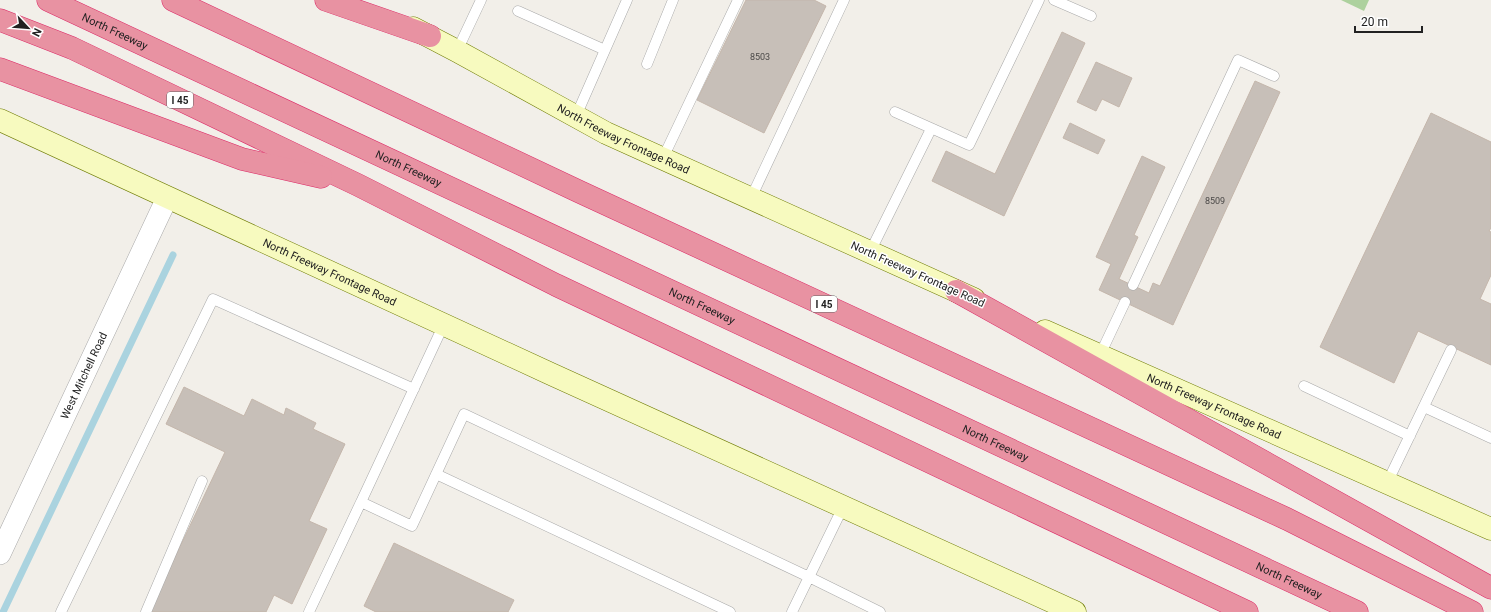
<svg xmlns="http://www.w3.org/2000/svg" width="1491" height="612" viewBox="0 0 1491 612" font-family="Roboto,sans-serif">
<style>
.forest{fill:#add19e}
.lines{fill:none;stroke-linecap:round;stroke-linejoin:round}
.stream{stroke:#aad3df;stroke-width:7}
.building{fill:#c7bfb8;stroke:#c4b6ab}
.lane-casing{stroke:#a9a9a9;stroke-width:11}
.street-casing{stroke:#a9a9a9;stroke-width:22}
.secondary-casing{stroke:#707d05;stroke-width:23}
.highway-casing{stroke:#dc2a67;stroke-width:23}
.lane{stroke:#fff;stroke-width:10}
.street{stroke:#fff;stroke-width:21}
.secondary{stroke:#f7fabf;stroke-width:22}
.highway{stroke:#e892a2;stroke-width:22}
.labels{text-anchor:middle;stroke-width:3;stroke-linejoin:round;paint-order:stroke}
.number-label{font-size:9px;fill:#4b4948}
.shield{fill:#fff;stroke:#646464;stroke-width:1}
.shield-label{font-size:10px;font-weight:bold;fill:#222}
.street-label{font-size:11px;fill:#222;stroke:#fff}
</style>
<rect width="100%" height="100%" fill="#f2efe9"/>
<path class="forest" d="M1341,0H1369L1364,11Z"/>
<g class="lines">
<path class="stream" d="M3,612L173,255"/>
</g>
<path class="building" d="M746,0H814L826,6L764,133L697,100Z
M1062,32L1085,43L1004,216L932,181L946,151L995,174Z
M1096,62L1132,78L1119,107L1102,99L1096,111L1077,102Z
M1255,81L1280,92L1173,325L1099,290L1111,264L1096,257L1142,156L1165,167L1134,235L1138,237L1119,279L1149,293L1153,283L1160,286Z
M1431,113L1491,142V228L1489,231L1491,232V275L1480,299L1491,304V365L1418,331L1394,383L1320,347Z
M1070,123L1105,140L1098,154L1063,138Z
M184,387L244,416L252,399L284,415L286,408L316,423L313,429L345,444L309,521L327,529L292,604L274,595L266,612H149L225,452L166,424Z
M394,543L514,600L508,612H376L364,606Z"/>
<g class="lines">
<defs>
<path id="lane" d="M1054,0L1091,16
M518,11L605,50
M457,51L481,0
M647,64L673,0
M895,112L969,145L1039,0
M576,116L627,0
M663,158L738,0
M751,198L844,0
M870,252L931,129
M1133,285L1238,60L1274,76
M444,324L361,502L412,526L464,414L809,577L843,507
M1100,355L1125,302
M1304,386L1410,436
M1424,407L1491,438
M436,474L730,612
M1387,483L1451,350
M61,612L213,299L414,389
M146,612L202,481
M309,612L361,502
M792,612L809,577L880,612"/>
<g id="street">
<path id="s1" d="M0,554L167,198"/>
</g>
<g id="secondary">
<path id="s2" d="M413,28L457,51L606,133L974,299"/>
<path id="s3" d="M0,120L551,374L1075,612"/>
<path id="s4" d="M1045,331L1491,529"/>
</g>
<g id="highway">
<path id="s5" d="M48,0L1357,612"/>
<path d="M173,0L580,192L1287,519L1472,612"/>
<path d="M326,0L430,36"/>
<path d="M0,20L72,48L358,185L556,285L1247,612"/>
<path d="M0,69L242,159L321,177"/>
<path d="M956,291L1491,588"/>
</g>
</defs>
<use href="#lane" class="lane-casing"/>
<use href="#street" class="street-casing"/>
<use href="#secondary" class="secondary-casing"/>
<use href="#highway" class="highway-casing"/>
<use href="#lane" class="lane"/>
<use href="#street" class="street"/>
<use href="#secondary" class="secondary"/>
<use href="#highway" class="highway"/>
</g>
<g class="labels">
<g class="number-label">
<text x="760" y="60">8503</text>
<text x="1215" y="204">8509</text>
</g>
<g class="shield">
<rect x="167" y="92" width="26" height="16" rx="3"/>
<rect x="811" y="296" width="26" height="16" rx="3"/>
</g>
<g class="shield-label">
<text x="180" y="104">I 45</text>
<text x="824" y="308">I 45</text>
</g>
<g class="street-label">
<text dy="4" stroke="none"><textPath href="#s5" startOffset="74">North Freeway</textPath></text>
<text dy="4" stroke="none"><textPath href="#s2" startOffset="238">North Freeway Frontage Road</textPath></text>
<text dy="4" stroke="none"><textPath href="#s5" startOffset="398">North Freeway</textPath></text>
<text dy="4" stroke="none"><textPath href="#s3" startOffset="363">North Freeway Frontage Road</textPath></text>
<text transform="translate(918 274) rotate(24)" y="4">North Freeway Frontage Road</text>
<text dy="4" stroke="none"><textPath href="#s5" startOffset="722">North Freeway</textPath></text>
<text dy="4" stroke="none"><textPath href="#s1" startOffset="197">West Mitchell Road</textPath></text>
<text dy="4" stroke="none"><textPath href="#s4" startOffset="185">North Freeway Frontage Road</textPath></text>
<text dy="4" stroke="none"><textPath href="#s5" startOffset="1046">North Freeway</textPath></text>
<text dy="4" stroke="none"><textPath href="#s5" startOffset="1370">North Freeway</textPath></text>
</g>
</g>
<g transform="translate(28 28) rotate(116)" stroke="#ffffff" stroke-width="3" paint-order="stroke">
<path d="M0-3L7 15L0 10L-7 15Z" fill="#222222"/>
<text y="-6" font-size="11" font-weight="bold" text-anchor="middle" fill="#222222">N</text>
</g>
<path d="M1355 26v6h67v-6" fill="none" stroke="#222222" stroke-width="2"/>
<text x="1361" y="26" font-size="12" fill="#222222" stroke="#ffffff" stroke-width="3" paint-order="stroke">20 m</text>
</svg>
